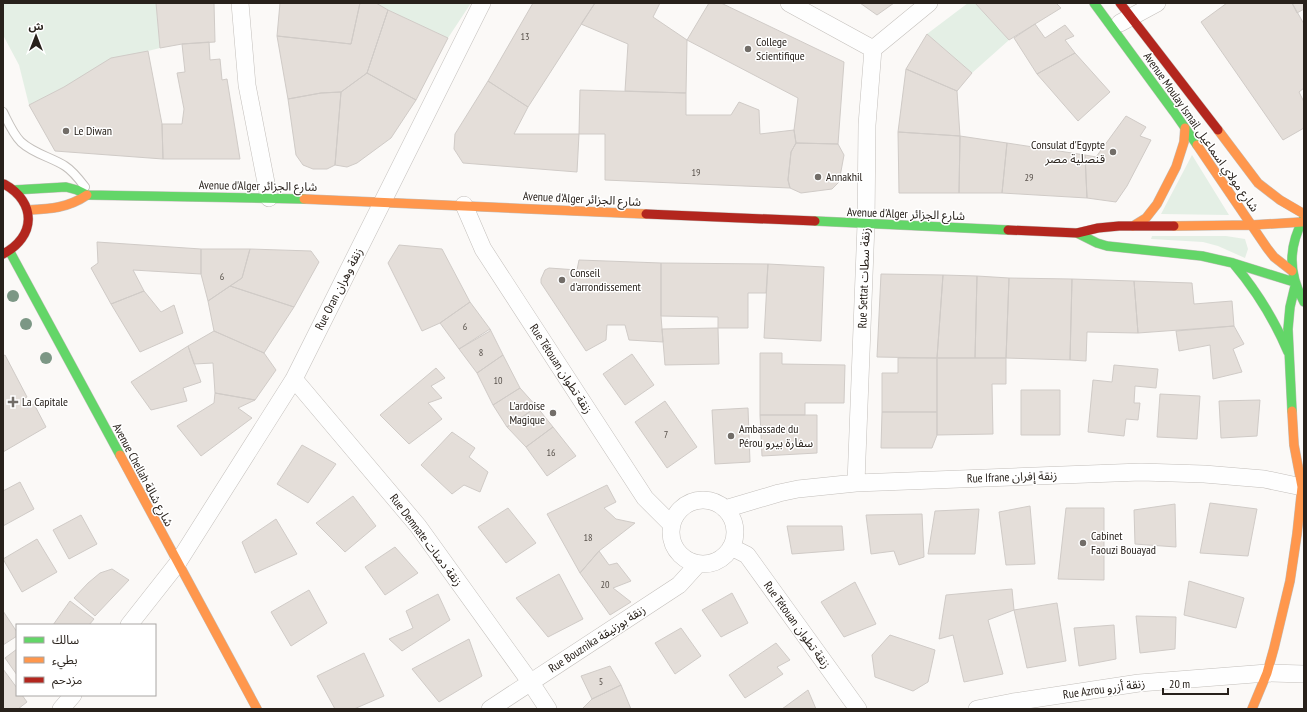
<svg xmlns="http://www.w3.org/2000/svg" width="1307" height="712" viewBox="0 0 1307 712" font-family="'PT Sans Narrow','Noto Sans Arabic',sans-serif">
<style>
.green{fill:#e4efe5}
.building{fill:#e4ded9;stroke:#d0cbc7}
.lines{fill:none;stroke-linecap:round;stroke-linejoin:round}
.lane-casing{stroke:#c3bfbb;stroke-width:10}
.street-casing{stroke:#c3bfbb;stroke-width:18}
.fast-casing{stroke:#c3bfbb;stroke-width:10}
.slow-casing{stroke:#c3bfbb;stroke-width:10}
.jam-casing{stroke:#c3bfbb;stroke-width:10}
.lane{stroke:#fefefe;stroke-width:8}
.street{stroke:#fefefe;stroke-width:17}
.fast{stroke:#63d668;stroke-width:9}
.slow{stroke:#ff974d;stroke-width:9}
.jam{stroke:#b3261e;stroke-width:9}
.tree{fill:#7c9785}
.poi-dot{fill:#726d68;stroke:#fff;stroke-width:1.5}
.labels{text-anchor:middle;stroke-width:3;stroke-linejoin:round;paint-order:stroke}
.number-label{font-size:10px;fill:#57504a}
.poi-label{font-size:12px;fill:#28211b;stroke:#fff;text-anchor:start}
.street-label{font-size:12px;fill:#28211b;stroke:#fff}
</style>
<rect width="100%" height="100%" fill="#fbf9f7"/>
<path class="green" d="M3,3H156L160,48L148,51L64,87L29,105L19,65L3,35Z
M376,3H471L448,38L388,10Z
M968,3H975L1009,40L972,73L927,34Z
M1192,155L1229,215L1161,214Z
M1152,236H1226L1245,239L1248,249L1245,258L1218,246L1203,242L1151,239Z"/>
<path class="building" d="M156,3H214L215,42L182,44L160,48Z
M280,3H360L351,44L277,36Z
M360,3H376L388,10L367,73L341,92L321,93L288,99L277,36L351,44Z
M533,3H595L528,107L488,81Z
M595,3H660L653,17L687,40L686,93L625,91L628,44L581,24Z
M709,3H721L844,62L838,144L796,143L794,130L798,98L687,40Z
M860,3H894L877,15Z
M975,3H1056L1061,8L1009,40Z
M1227,3H1292L1304,24V88L1299,92L1304,102V128L1283,140L1201,22Z
M1292,3H1304V9L1297,13Z
M388,10L448,38L416,100L367,73Z
M1035,24L1045,38L1065,25L1074,36L1065,40L1075,53L1037,74L1014,38Z
M927,34L972,73L957,91L906,69Z
M209,42L210,60L220,59L222,80L227,79L240,159H163L162,124H182L184,109L177,73L185,72L182,44Z
M148,51L162,124L163,159L55,151L29,105L64,87L111,58Z
M1075,53L1110,92L1078,121L1037,74Z
M906,69L957,91L960,136L898,132Z
M367,73L416,100L391,138L357,163L347,167L335,165L341,92Z
M488,81L528,107L514,134H579L577,172L463,163L454,149L455,134Z
M580,90L686,93V115H731L739,102L759,110L760,134L794,130L796,143L791,152L788,180L790,188L605,180V134H579Z
M341,92L335,165L327,169H313L303,165L296,155L288,99L321,93Z
M1126,116L1146,127L1140,136L1151,140L1127,186L1116,202L1087,198L1085,155L1096,157Z
M898,132L960,136L959,193H899Z
M960,136L1007,143L1002,193H959Z
M796,143L838,144L844,155L839,182L832,189L801,193L790,188L788,180L791,152Z
M1007,143L1085,155L1087,198L1002,193Z
M97,242L201,249V274L133,270L144,291L111,304L91,268L98,263Z
M399,245L442,249L470,302L440,323L422,331L388,263Z
M201,249H250L242,278L208,301L201,274Z
M250,249L311,251L319,262L294,307L230,286L242,278Z
M579,260L661,263V316L663,342L629,340L625,325H607L606,340L586,351L541,283V279L545,270L549,268L577,270Z
M661,263L768,264L766,293H748V328H718V317L661,316Z
M768,264L824,267L821,341L764,338Z
M881,274L943,275L937,358L877,357Z
M943,275L977,276L975,358H937Z
M977,276L1009,278L1006,358H975Z
M1009,278L1072,279L1070,360L1006,358Z
M1072,279L1134,281L1138,333L1087,332L1086,361L1070,360Z
M1134,281L1192,283L1194,304L1232,301L1234,326L1138,333Z
M230,286L294,307L264,353L214,331L208,301Z
M144,291L161,312L174,305L183,333L140,352L111,304Z
M470,302L490,329L459,349L440,323Z
M1234,326L1244,344L1233,349L1242,372L1213,379L1210,345L1179,351L1176,331Z
M718,328L719,364L665,365L662,329Z
M490,329L503,355L477,373L459,349L490,331Z
M214,331L264,353L276,370L255,400L215,393L213,363L194,364L188,346Z
M188,346L201,382L183,388L187,401L151,410L131,382Z
M760,353H782V364L845,365L844,403H805V415H760Z
M632,354L654,385L625,405L603,374Z
M5,355L27,397L21,400L27,408L34,404L46,427L3,452V356Z
M503,355L520,388L493,405L477,373Z
M898,358H937V412H882V373H898Z
M937,358H1006V384H992L993,434L937,435Z
M1114,365L1158,369L1156,388L1135,386L1134,403H1140L1138,420L1126,419L1124,436L1088,432L1093,380L1112,382Z
M436,368L445,378L431,386L442,398L428,403L442,419L409,444L380,415Z
M520,388L537,407L507,427L493,405Z
M1021,390H1060V435H1021Z
M215,393L255,400L238,408L252,418L201,456L177,426L214,403Z
M1160,394L1200,396L1197,439L1157,437Z
M1260,400L1257,436L1221,438L1219,401Z
M665,401L697,447L667,468L635,422Z
M537,407L553,427L526,447L507,427Z
M748,408L750,462L715,464L712,410Z
M882,412H937V435L932,448H881Z
M760,415H817V453L762,456Z
M553,427L576,456L547,476L526,447Z
M452,432L475,448L469,457L488,472L480,492L464,485L452,494L421,465Z
M302,445L336,464L308,503L277,484Z
M20,482L34,509L3,526V491Z
M607,485L616,502L604,508L616,519L635,523L599,551L580,573L547,514Z
M353,496L376,526L345,552L316,523Z
M1210,503L1257,509L1248,556L1200,553Z
M1175,504L1176,547L1135,544L1134,510Z
M1030,506L1035,564L1006,565L999,512Z
M508,508L536,543L506,563L478,527Z
M1066,508H1104V580L1058,579Z
M979,509L975,554H928L935,511Z
M922,514L924,557L899,565L894,551L871,554L866,515Z
M81,515L97,544L69,559L53,530Z
M276,519L297,554L255,573L242,542Z
M787,526H842L844,550L792,554Z
M37,539L57,572L22,592L3,559Z
M395,547L418,573L385,595L365,567Z
M599,551L609,565L617,563L631,581L613,588L631,602L610,615L580,573Z
M112,569L129,580L95,616L74,598L88,583L100,573Z
M559,574L583,619L548,637L516,598Z
M1189,581L1244,598L1236,628L1184,615Z
M855,582L876,624L844,637L821,602Z
M1012,589L1014,610L988,620L1003,674L964,682L953,635L939,639L946,595Z
M309,590L327,623L291,646L271,612Z
M732,593L748,623L721,637L702,610Z
M438,594L450,620L402,651L389,639L413,628L406,611Z
M70,601L94,619L89,625H53Z
M1057,603L1066,661L1027,668L1014,610Z
M3,611L17,632V636L3,645Z
M1136,616L1176,617L1175,649L1140,653Z
M1114,625L1116,659L1079,666L1074,628Z
M681,628L701,656L675,674L655,643Z
M890,635L935,650L928,682L913,691L875,677L872,655Z
M469,639L482,676L439,702L412,669Z
M776,643L790,660L777,667L783,674L745,698L729,675Z
M17,649V675L5,658Z
M364,653L384,696L354,709H335L317,676Z
M610,666L621,685L592,699L581,676Z
M3,669L17,688V695H22L27,702L18,709H3Z
M621,685L631,709H582L592,699Z
M808,690L816,709H782Z"/>
<g class="lines">
<defs>
<path id="lane" d="M3,112C8,122 13,134 21,142C34,154 51,157 65,166C73,171 79,179 85,187"/>
<path id="street" d="M240,3L247,85L269,198
M789,3L873,49
M1120,23L1157,3
M873,49L929,3
M464,205L483,249L645,498L672,525
M294,379L418,526L531,683L548,709
M856,483L866,224L867,125L873,49
M671 532a32 32 0 1 1 64 0a32 32 0 1 1-64 0Z
M725,509L779,493L798,489L856,483L1141,472L1204,474L1264,479L1302,487
M731,547L747,555L858,709
M129,625L177,564L294,379L482,3
M61,709L73,695
M490,709L679,585L698,564
M977,709L1013,702L1139,683L1267,673L1304,674"/>
<path id="fast" d="M1094,3L1174,112L1197,145
M14,190L66,187L77,190L87,195L304,199
M1304,218C1288,247 1288,273 1304,302
M815,221L1008,230
M1077,233L1097,243L1107,246L1202,256L1233,263L1294,282
M10,252L120,455
M1233,263C1256,290 1274,319 1288,352
M1292,411L1288,329L1290,307L1295,286"/>
<path id="slow" d="M1218,130L1258,183L1280,200L1304,214
M1197,145L1267,248L1274,257L1292,271
M304,199L646,214
M28,210C50,209 68,208 87,195
M1133,226L1146,218L1157,204L1176,167L1184,142L1185,128
M1174,226L1252,225L1302,222
M120,455L257,709
M1252,709L1267,673L1274,648L1290,581L1297,534L1302,487L1294,445L1292,411"/>
<path id="jam" d="M1120,3L1218,130
M646,214L815,221
M1008,230L1077,233L1098,228L1119,226H1174
M3,254C36,237 37,202 4,184"/>
</defs>
<use href="#lane" class="lane-casing"/>
<use href="#street" class="street-casing"/>
<use href="#fast" class="fast-casing"/>
<use href="#slow" class="slow-casing"/>
<use href="#jam" class="jam-casing"/>
<use href="#lane" class="lane"/>
<use href="#street" class="street"/>
<use href="#fast" class="fast"/>
<use href="#slow" class="slow"/>
<use href="#jam" class="jam"/>
</g>
<g class="tree">
<circle cx="13" cy="296" r="6"/>
<circle cx="26" cy="324" r="6"/>
<circle cx="46" cy="358" r="6"/>
</g>
<g class="poi-dot">
<circle cx="748" cy="49" r="4"/>
<circle cx="66" cy="131" r="4"/>
<circle cx="1113" cy="152" r="4"/>
<circle cx="818" cy="177" r="4"/>
<circle cx="562" cy="280" r="4"/>
<path d="M11 396h4v4h4v4h-4v4h-4v-4h-4v-4h4z"/>
<circle cx="553" cy="413" r="4"/>
<circle cx="731" cy="436" r="4"/>
<circle cx="1083" cy="543" r="4"/>
</g>
<g class="labels">
<g class="number-label">
<text x="525" y="40">13</text>
<text x="696" y="176">19</text>
<text x="1029" y="181">29</text>
<text x="222" y="280">6</text>
<text x="465" y="330">6</text>
<text x="481" y="356">8</text>
<text x="498" y="384">10</text>
<text x="666" y="438">7</text>
<text x="551" y="456">16</text>
<text x="588" y="541">18</text>
<text x="605" y="588">20</text>
<text x="601" y="685">5</text>
</g>
<g class="poi-label">
<text x="756" y="46">College<tspan x="756" dy="14">Scientifique</tspan></text>
<text x="74" y="135">Le Diwan</text>
<text x="1105" y="149" text-anchor="end">Consulat d'Egypte<tspan x="1105" dy="14">قنصلية مصر</tspan></text>
<text x="826" y="181">Annakhil</text>
<text x="570" y="277">Conseil<tspan x="570" dy="14">d'arrondissement</tspan></text>
<text x="22" y="406">La Capitale</text>
<text x="545" y="410" text-anchor="end">L'ardoise<tspan x="545" dy="14">Magique</tspan></text>
<text x="739" y="433">Ambassade du<tspan x="739" dy="14">Pérou سفارة بيرو</tspan></text>
<text x="1091" y="540">Cabinet<tspan x="1091" dy="14">Faouzi Bouayad</tspan></text>
</g>
<g class="street-label">
<text transform="translate(1201 132) rotate(55)" y="4">Avenue Moulay Ismail شارع مولاي اسماعيل</text>
<text transform="translate(258 186) rotate(1)" y="4">Avenue d'Alger شارع الجزائر</text>
<text transform="translate(582 199) rotate(3)" y="4">Avenue d'Alger شارع الجزائر</text>
<text transform="translate(906 214) rotate(2)" y="4">Avenue d'Alger شارع الجزائر</text>
<text transform="translate(864 278) rotate(-88)" y="4">Rue Settat زنقة سطات</text>
<text transform="translate(339 289) rotate(-63)" y="4">Rue Oran زنقة وهران</text>
<text transform="translate(561 369) rotate(57)" y="4">Rue Tétouan زنقة تطوان</text>
<text transform="translate(143 475) rotate(62)" y="4">Avenue Chellah شارع شالة</text>
<text transform="translate(1012 477) rotate(-2)" y="4">Rue Ifrane زنقة إفران</text>
<text transform="translate(426 540) rotate(53)" y="4">Rue Demnate زنقة دمنات</text>
<text transform="translate(797 625) rotate(54)" y="4">Rue Tétouan زنقة تطوان</text>
<text transform="translate(597 639) rotate(-33)" y="4">Rue Bouznika زنقة بوزنيقة</text>
<text transform="translate(1104 689) rotate(-8)" y="4">Rue Azrou زنقة أزرو</text>
</g>
</g>
<rect width="1307" height="712" fill="none" stroke="#28211b" stroke-width="8"/>
<rect x="16" y="624" width="140" height="72" fill="#ffffff" stroke="#a9a6a4"/>
<rect x="24" y="637" width="20" height="6" fill="#63d668" stroke="#a9a6a4"/>
<text x="52" y="644" font-size="12" fill="#28211b">سالك</text>
<rect x="24" y="657" width="20" height="6" fill="#ff974d" stroke="#a9a6a4"/>
<text x="52" y="664" font-size="12" fill="#28211b">بطيء</text>
<rect x="24" y="677" width="20" height="6" fill="#b3261e" stroke="#a9a6a4"/>
<text x="52" y="684" font-size="12" fill="#28211b">مزدحم</text>
<g transform="translate(36 36)" stroke="#ffffff" stroke-width="3" paint-order="stroke">
<path d="M0-3L7 15L0 10L-7 15Z" fill="#28211b"/>
<text y="-6" font-size="11" font-weight="bold" text-anchor="middle" fill="#28211b">ش</text>
</g>
<path d="M1163 688v6h65v-6" fill="none" stroke="#28211b" stroke-width="2"/>
<text x="1169" y="688" font-size="12" fill="#28211b" stroke="#ffffff" stroke-width="3" paint-order="stroke">20 m</text>
</svg>
